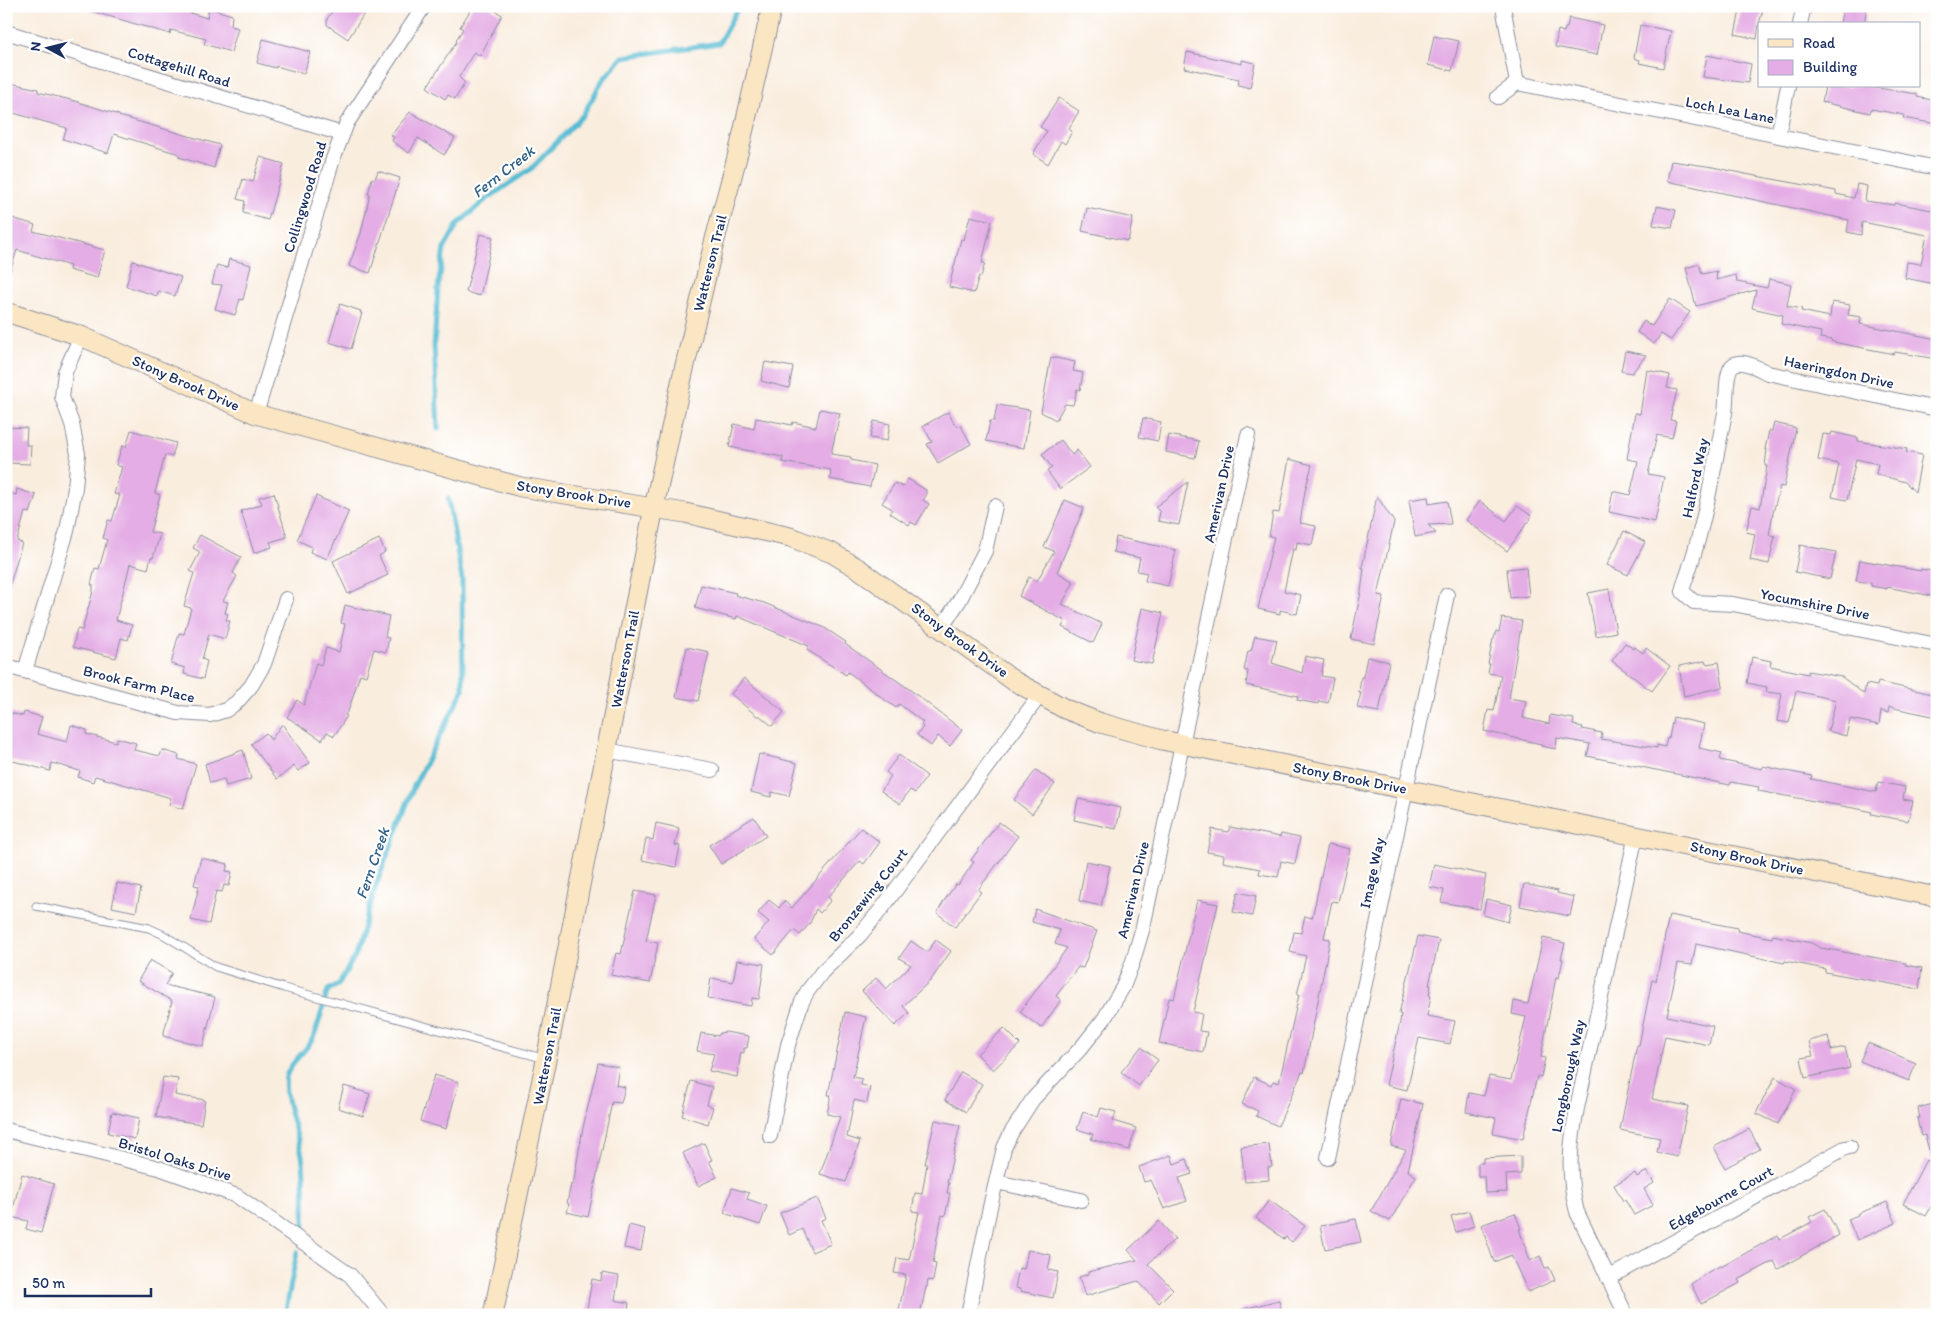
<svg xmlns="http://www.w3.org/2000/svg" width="1943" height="1321" viewBox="0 0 1943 1321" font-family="Itim,sans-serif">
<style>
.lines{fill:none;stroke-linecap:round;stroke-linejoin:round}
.stream{stroke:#55bbd3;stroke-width:5}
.building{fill:#e4ade5}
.lane-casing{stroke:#8a8e9e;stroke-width:9}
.street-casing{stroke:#8a8e9e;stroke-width:16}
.secondary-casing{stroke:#8a8e9e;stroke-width:21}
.lane{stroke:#fff;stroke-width:7}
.street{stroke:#fff;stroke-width:14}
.secondary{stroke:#fbe6c3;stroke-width:19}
.labels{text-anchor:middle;stroke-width:4.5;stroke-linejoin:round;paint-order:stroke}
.street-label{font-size:15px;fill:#1b2f5e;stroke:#fff}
.water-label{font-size:16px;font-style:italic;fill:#2f6087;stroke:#fff}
</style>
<rect width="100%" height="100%" fill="#fff"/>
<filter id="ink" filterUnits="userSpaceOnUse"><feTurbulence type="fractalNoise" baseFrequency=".02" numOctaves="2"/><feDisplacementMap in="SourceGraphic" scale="10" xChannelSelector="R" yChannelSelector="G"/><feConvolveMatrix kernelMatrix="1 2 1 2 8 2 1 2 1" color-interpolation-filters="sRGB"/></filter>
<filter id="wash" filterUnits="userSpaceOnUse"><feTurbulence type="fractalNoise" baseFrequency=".0096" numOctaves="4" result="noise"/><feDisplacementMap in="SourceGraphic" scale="20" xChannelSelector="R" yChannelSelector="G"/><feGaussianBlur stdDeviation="1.12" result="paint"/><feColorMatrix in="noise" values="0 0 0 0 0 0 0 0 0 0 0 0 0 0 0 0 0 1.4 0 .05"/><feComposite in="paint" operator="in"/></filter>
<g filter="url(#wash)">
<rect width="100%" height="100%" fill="#f9edde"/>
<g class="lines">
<path class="stream" d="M438,429L434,346L438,288L444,249L458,224L484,201L532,168L583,115L602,81L623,57L719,43L739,6
M304,1227C304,1204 306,1179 302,1155C298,1134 282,1097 286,1077C290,1062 304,1054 312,1040C320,1024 322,1007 328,990L338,985L355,956L376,885L413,788L463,690L462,579L448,498
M285,1315L297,1252"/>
</g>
<g id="blocks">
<path class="building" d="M92,6H166L207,18L209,8L232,15L231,26L238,28L231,52L204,44L206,39L171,30L170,34L91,11Z
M336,6H369L348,39L327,25V19Z
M473,6H488L502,15L480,56L474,52L459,77L465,83L455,99L448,95L445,99L427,87L457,41L456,40L463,29L460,27Z
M1741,6H1764L1759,24L1757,39L1735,34Z
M1843,6H1867L1864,24H1840Z
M1569,18L1603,25L1597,55L1555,47L1558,30L1564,32L1565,28H1567Z
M1640,25L1671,31L1663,68L1639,63L1640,60L1634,58Z
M1434,36L1459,41L1452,71L1428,65Z
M263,39L310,52L304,74L276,66V68L257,63Z
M1187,52L1242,64V60L1255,63L1250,88L1238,85L1239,79L1184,68Z
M1707,55L1751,64L1748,83L1703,77Z
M6,82L38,89V92L75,101L119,115V116L220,145L214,168L179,157V154L114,134L108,153L63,139L67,128L6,111Z
M1825,86H1865L1917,94V97L1937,101V124L1903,118L1904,115L1871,109L1870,113L1822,102Z
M1059,98L1079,111L1069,128L1072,132L1065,144L1061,141L1048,164L1033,154L1047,131L1040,127Z
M410,112L455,138L444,155L418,138L409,153L392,141L394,137L391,135Z
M260,157L284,164L268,220L243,213L245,201L237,199L243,179L253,182Z
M1671,161L1713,167L1745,174L1805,185L1836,191V194L1854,198L1857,184L1867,186L1865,201L1894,205L1895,203L1937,211V275L1935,284L1905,278L1907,262L1921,264L1927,235L1862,222L1861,235L1847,232L1849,220L1667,181Z
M378,171L400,178L370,273L349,266L361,233L370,194H368L372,178L375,179Z
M1657,206L1676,210L1672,228L1653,225Z
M1087,208L1133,218L1128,241L1082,231Z
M6,216L35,225L33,231L105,250L97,278L69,270L70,266L17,250L9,275H6Z
M970,216L992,221L982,263H985L981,277L979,276L974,293L949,287L961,239L964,240Z
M480,234L493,237L480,296L466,292Z
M229,259L251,265L243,300L240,299L235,315L215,309L222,285L212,284L217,265L227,268Z
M133,261L181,277L175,296L158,291L157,296L126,286Z
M1699,264L1702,274L1717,271L1716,280L1736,275L1737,282L1767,288L1769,279L1791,284L1787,306L1802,309L1801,311L1830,317L1832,302L1850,305L1848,315L1861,317L1860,324L1937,339V359L1895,352L1894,354L1838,343L1831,341L1832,340L1820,338L1821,332L1781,324L1783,315L1752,308L1756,290L1696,306L1686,268Z
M1670,299L1690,312L1671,340L1661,334L1654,344L1637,332L1644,321L1652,326Z
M340,304L361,311L360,313H362L351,349L329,342Z
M1625,351L1646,355L1632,373L1621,371Z
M1051,357L1075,362L1073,371L1083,373L1080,390L1077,389L1073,405L1065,404L1056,420L1041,412Z
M765,362L793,367L789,388L761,381Z
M1647,370L1670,375L1667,388L1677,390L1670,420L1676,421L1672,438L1657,435L1648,474L1664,477L1655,522L1609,512L1613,491L1630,495L1638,461L1627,459L1635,413L1640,414Z
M997,405L1030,410L1024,448L986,441L990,421H994Z
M820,409L840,413L831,454L851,457V460L875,465L870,487L830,479L831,470L782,462L783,457L729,447L734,424L754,429L756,418L792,425L793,422L816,427Z
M948,412L955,425L961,426L971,444L938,463L927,444L932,442L923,426Z
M1143,418L1161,422L1158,441L1139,437Z
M874,421L890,424L887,441L870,438Z
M1774,423L1796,428L1784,487L1780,486L1773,513L1769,535L1775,536L1769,564L1750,560L1755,534L1746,532L1752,506L1760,508L1767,466H1765L1767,449H1765L1769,431H1772Z
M6,427L27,428L26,445H31L30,464L6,463Z
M131,430L176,443L172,457L165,455L155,493L160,495L150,532L160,534L153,558L151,557L148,569L130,564L116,620L132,625L128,640L121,638L116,658L73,647L77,629L82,630L93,591V585H91L95,568L99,569L107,540L103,538L108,520L112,521L120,495L114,494L122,467L116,465L122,446L126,447Z
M1832,432L1858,438V441L1907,449L1906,452L1922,455L1915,492L1905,482L1876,474L1878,464L1856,459L1847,500L1832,497L1839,464L1818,460L1823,434L1831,435Z
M1169,435L1199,441L1195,458L1166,452Z
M1061,440L1072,455L1077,450L1090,467L1060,489L1047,471L1052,468L1042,454Z
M1289,459L1312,465L1305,491L1300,523L1316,526L1312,545L1297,542L1296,550L1293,549L1284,591L1301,595L1297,614L1280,610V614L1258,609L1274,537L1269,536L1271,525L1273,512L1279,513Z
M908,479L926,490V496L923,500L929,504L916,525L911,522L909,525L890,513L892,509L882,503L895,483L903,487Z
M1188,482L1179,525L1158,521L1160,512L1155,507Z
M17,489L36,495L30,513L25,512L17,541L22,543L10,584H6V492L16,495Z
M274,493L287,537L270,542L272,547L254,553L241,511L262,504L259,497Z
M316,496L349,511L327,559L310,552L312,547L297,540Z
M1377,496L1394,522L1378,595L1384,596L1374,644L1351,639L1361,592L1364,568H1362Z
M1428,497L1429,504L1447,501L1451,524L1428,525L1436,533L1415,537L1409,500Z
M1065,500L1084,508L1057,572L1074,582L1062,604L1102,624L1093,643L1062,627L1065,621L1019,596L1029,577L1037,581L1054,551L1044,547Z
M1480,501L1506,521L1517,506L1532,516L1507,551L1466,520Z
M1624,531L1645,542L1628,575L1607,565Z
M200,535L241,557L233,573L237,576L223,601L228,602L225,613L228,614L226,620L230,621L225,639L209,634L202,659L207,661L203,679L184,674L185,668L171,664L179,633L184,634L191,608L184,606L194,573L190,571L200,552L193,548Z
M1116,537L1176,550L1168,586L1145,581L1147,573L1137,571L1140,558L1113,552Z
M379,539L385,552L379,556L388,575L348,594L333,561Z
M1800,545L1836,552L1830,579L1795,572Z
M1860,560L1921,571V569L1937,572V597L1887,587V589L1871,586V583L1856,581Z
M1526,567L1529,596L1510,598L1507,569Z
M701,585L736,593L735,595L764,603L823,627L846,642L845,644L909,689L962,730L950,746L938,736L931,746L917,735L923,727L921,725L923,722L899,704L896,708L848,672L846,675L807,650L809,646L737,616L736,619L695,608Z
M1609,589L1616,632L1596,636L1588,593Z
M345,605L389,616L385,637L389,638L386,652L374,649L366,676L360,674L349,709L345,715L347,716L334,736L327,732L322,740L287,717L297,700L304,705L316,663L321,665L326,648L339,652L345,624L341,623Z
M1142,608L1163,613L1152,664L1131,660Z
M1502,618L1522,621L1509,698L1526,701L1523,718L1549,724L1550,715L1574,719L1573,725L1583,727L1582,729L1602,733L1601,739L1657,748V745L1665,747L1667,738H1669L1673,717L1704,724L1699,748L1722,753L1720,760L1762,769L1763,766L1781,770L1812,776L1811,779L1876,792L1878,782L1905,787L1903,799L1913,801L1908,821L1871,814L1872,812L1859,809L1758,791L1759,787L1731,782L1730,785L1587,756L1590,744L1557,738L1556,749L1541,746V744L1484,731L1488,710L1494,711L1501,675L1488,673L1490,664H1488L1493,639H1494L1496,631L1499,632Z
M1255,636L1277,640L1272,663L1302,673L1305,656L1324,660L1321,676L1333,678L1328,703L1319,701L1318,704L1297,700L1298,696L1246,685L1248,671L1244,670L1246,661L1248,651H1251Z
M1625,643L1634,649L1635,647L1643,653L1646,648L1670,666L1652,691L1612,661Z
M687,647L709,652L698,701L676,697Z
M1367,657L1389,662L1379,712L1357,708L1361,693H1359L1361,677H1363Z
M1752,657L1771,661L1770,666L1808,674V671L1842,677L1864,694L1866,684L1877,686L1878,682L1937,695V717L1889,707L1888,713L1881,711L1879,725L1850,719L1846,736L1828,731L1836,700L1796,691L1789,723L1777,721L1782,694L1766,692L1767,687L1747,683Z
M1705,661L1706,664L1719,662L1723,687L1684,696L1679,666Z
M744,678L784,712L772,726L759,715L758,717L731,694Z
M6,712L23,716L24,712L42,717L37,734L67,742L71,725L87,730L86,734L116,742L117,738L136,743L134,750L160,756L162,750L179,755L178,759L196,764L183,809L169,805L171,798L95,776L93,782L78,777L80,771L52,763L50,771L6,759Z
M282,724L310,763L298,771L294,766L277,779L251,744L266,733L271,740Z
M243,750L251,779L226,786L224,779L210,783L205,764Z
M759,754L797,763L789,796L772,792L771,797L751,792Z
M899,755L927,776L915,793L910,790L900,804L881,791L891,776L886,772Z
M1036,770L1055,784L1032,814L1014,800Z
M1078,799L1121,808L1116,829L1074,820Z
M754,817L766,836L721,864L709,845Z
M999,822L1018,836L978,890L981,892L955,927L937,913L946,898L956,884L958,885L974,862L971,860Z
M656,823L679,828L675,845L680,846L676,867L642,860L646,838L653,840Z
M1230,827L1280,837L1281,834L1300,838L1295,864L1281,861L1278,877L1259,874L1260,869L1223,862L1224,855L1207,852L1212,829L1228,832Z
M861,828L880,842L864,864L860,861L828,897L831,900L820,913L816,909L810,923L800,935L794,930L773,955L754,939L769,922L758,913L769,900L779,908L784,901L792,908Z
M1328,844L1350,849L1338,902L1332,901L1324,938L1330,939L1304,1073L1302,1072L1278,1126L1256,1116L1258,1111L1242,1104L1254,1077L1271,1085L1273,1081L1279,1083L1299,995H1297L1306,956L1290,952L1294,932L1301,933L1305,916L1312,918Z
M201,858L228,864L226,871L232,872L229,886L224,885L222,892L216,891L209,924L191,920L199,886L194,885Z
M1086,861L1110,866L1101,906L1079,901Z
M1434,864L1486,875L1480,909L1441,902L1444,890L1429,887Z
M117,883L141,888L136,912L112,907Z
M1524,884L1558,891L1557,893L1574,897L1570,916L1520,906Z
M635,891L656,895L646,941L658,943L650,983L611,975L616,953L621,954Z
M1238,892L1256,896L1252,916L1233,912Z
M1486,899L1512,905L1508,922L1483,915Z
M1197,900L1218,904L1193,1012L1202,1014L1199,1031L1207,1032L1203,1052L1159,1043L1169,998L1174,999Z
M1035,909L1097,931L1083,968L1078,967L1056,996L1061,1000L1041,1028L1020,1012L1067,948L1055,944L1060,930L1032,922Z
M1669,915L1738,928L1737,931L1772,938L1773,935L1811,943L1821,948L1906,963V965L1922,968L1919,989L1825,972V969L1785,961L1784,963L1696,944L1692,965L1678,963L1667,1016L1713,1026L1709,1045L1665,1036L1652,1099L1688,1106L1677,1157L1657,1152L1660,1138L1620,1130L1637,1045H1639L1652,980L1656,981Z
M1418,936L1439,940L1429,985H1431L1429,995L1431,996L1427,1016L1455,1021L1450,1044L1419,1038L1407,1090L1386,1085L1400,1022L1401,1014H1399Z
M1543,938L1565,943L1561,959H1563L1559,978L1556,977L1541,1057L1545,1058L1541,1077L1537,1076L1523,1139L1493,1133L1496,1118L1466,1112L1469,1093L1484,1096L1489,1076L1511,1080L1526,1017L1512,1014L1514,1001L1528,1004Z
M936,940L951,951L931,980L903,1006L909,1013L895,1026L862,991L876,978L886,989L911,965L899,958L911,941L927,952Z
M150,960L172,973L165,985L215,997L203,1046L163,1036L172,1001L138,981Z
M737,960L764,964L759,999L752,998L751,1006L708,998L711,978L733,982Z
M845,1012L866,1017L853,1077L862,1079L861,1085L870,1087L867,1103L854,1100L847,1137L860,1141L846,1182L820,1174L840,1117L827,1114L831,1095H828Z
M1004,1028L1020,1044L993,1070L977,1054Z
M725,1032L749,1036L747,1048H744V1053L741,1052L737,1077L709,1071L714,1054L697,1051L701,1033L718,1036L720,1033Z
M1828,1036L1831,1050L1845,1047L1850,1068L1805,1078L1801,1058L1813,1056L1809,1041Z
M1868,1043L1916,1063L1909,1081L1860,1061Z
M1141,1047L1158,1060L1139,1086L1121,1072Z
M598,1063L619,1067L616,1085L625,1087L621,1103L612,1102L588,1217L567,1212L569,1204L567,1203L571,1184L573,1185L583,1128Z
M961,1072L982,1084L966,1112L945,1100Z
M434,1075L459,1082L446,1129L420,1121Z
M163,1077L178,1079L175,1095L205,1100L201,1124L156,1117Z
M1775,1077L1796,1089L1778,1124L1756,1113Z
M691,1081L712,1087L707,1105L713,1107L708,1124L682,1116Z
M344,1086L370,1094L363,1116L338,1108Z
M1401,1099L1423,1104L1408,1171L1416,1176L1390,1221L1371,1211L1406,1150L1391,1146Z
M1937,1103V1162H1932L1925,1135L1921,1136L1917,1118H1920L1918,1108Z
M1101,1108L1116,1112L1113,1121L1136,1128L1129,1150L1091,1139L1093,1134L1077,1129L1083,1112L1098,1117Z
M112,1112L139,1118L135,1139L108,1133Z
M935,1120L960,1125L947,1183H949L947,1193H950L945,1216L942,1215L937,1238L933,1263L936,1264L933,1281L928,1280L927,1287H926L920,1315H898L906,1275L894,1273L897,1258L909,1260L919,1212L912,1211L915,1193L922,1194L927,1164H925Z
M1749,1129L1760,1149L1725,1168L1714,1147Z
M704,1143L712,1160L709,1161L717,1177L698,1186L683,1153Z
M1269,1144L1272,1167H1268L1269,1180L1245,1182L1241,1147Z
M1171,1155L1174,1164L1187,1159L1192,1174L1179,1178L1187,1201L1164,1209L1151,1180L1144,1182L1139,1167Z
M1521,1156V1174L1506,1175L1507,1192L1485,1193L1484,1176H1478V1163H1483V1158Z
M1926,1160L1937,1165V1196L1926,1216L1903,1204Z
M1647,1171L1654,1183L1644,1189L1653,1205L1634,1215L1625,1200L1623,1201L1614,1185L1635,1173L1637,1177Z
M22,1174L54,1184L41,1233L26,1229L28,1221L11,1217Z
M732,1188L749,1193L747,1199L767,1206L760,1225L724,1213Z
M817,1198L826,1218L821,1220L831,1244L812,1252L802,1229L789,1235L780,1213Z
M1269,1200L1305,1226L1292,1242L1286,1237L1284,1239L1256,1218Z
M1887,1202L1896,1223L1857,1240L1848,1219L1858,1215L1857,1214Z
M1825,1209L1839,1235L1778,1269L1774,1261L1738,1280L1740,1283L1701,1304L1691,1284L1710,1271L1720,1266L1721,1267L1778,1235L1780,1239L1812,1222L1809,1217Z
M1469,1211L1474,1226L1456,1232L1451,1216Z
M1515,1213L1521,1229H1519L1530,1261L1540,1256L1545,1268L1549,1267L1555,1280L1528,1292L1511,1255L1494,1262L1481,1225Z
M1356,1219L1361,1242L1325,1249L1320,1226Z
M1159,1221L1175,1239L1148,1264L1173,1289L1159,1303L1138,1281L1085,1296L1079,1277L1088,1274V1272L1137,1260L1128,1250Z
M629,1225L645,1229L641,1251L624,1248Z
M1028,1250L1051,1255L1048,1270L1058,1272L1053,1298L1020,1291V1289L1015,1288L1019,1268L1024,1269Z
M602,1273L619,1276L615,1300L629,1303L627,1315H586L592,1279L601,1281Z
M1279,1300L1282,1315H1241L1240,1310Z"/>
</g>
</g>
<g filter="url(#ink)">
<use href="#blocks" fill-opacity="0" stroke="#8a8e9e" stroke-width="1"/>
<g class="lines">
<defs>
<path id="lane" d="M36,906L149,928L164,935L216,967L284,988L546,1059"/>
<path id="street" d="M1503,6L1517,83
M1800,24L1804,6
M6,32L342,134
M1517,83L1937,168
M1498,97L1517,83
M1778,136L1788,86
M1937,409L1768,373C1759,369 1742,358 1733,365C1725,371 1727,402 1725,413C1713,471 1704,531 1683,587V592L1694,602L1733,604L1937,645
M256,414L333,159L347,123L424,6
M942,627L959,601L985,551L995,506
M6,666L178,713L210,715L226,710L237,702L251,686L264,664L286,599
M25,671L67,531L75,488L78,454L72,424L62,397L65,372L81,336
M606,750L712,770
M6,1130L159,1168L237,1196L350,1275L383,1315
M770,1136L788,1045L801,1004L807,992L822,972L860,935L883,907L1040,695
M1328,1158L1447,595
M996,1182L1081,1200
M1608,1278L1845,1148L1850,1147
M968,1315L990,1207L1004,1148L1011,1133L1033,1099L1081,1048L1104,1019L1123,987L1133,961L1143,927L1248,435
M1626,1315L1577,1212C1567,1174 1570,1146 1577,1108L1636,835"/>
<path id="secondary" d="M6,312L81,336L256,414L521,487L685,513L790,537L832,553L859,569L1014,681L1040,695L1065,709L1101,723L1162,740L1937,897
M493,1315L546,1060L654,507L682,378L714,243L740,146L772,6"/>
</defs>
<use href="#lane" class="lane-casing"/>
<use href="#street" class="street-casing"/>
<use href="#secondary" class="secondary-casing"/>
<use href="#lane" class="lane"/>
<use href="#street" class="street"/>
<use href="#secondary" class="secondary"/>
</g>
</g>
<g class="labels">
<g class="street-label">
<text transform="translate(179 67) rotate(17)" y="5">Cottagehill Road</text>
<text transform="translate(1730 110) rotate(11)" y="5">Loch Lea Lane</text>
<text transform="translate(305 197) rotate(-73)" y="5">Collingwood Road</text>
<text transform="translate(710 263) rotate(-76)" y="5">Watterson Trail</text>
<text transform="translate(1839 372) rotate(12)" y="5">Haeringdon Drive</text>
<text transform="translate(186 383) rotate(24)" y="5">Stony Brook Drive</text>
<text transform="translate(1695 478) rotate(-78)" y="5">Halford Way</text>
<text transform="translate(574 494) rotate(9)" y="5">Stony Brook Drive</text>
<text transform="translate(1219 494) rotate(-78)" y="5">Amerivan Drive</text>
<text transform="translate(1815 604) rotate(11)" y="5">Yocumshire Drive</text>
<text transform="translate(960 640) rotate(36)" y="5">Stony Brook Drive</text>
<text transform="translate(625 659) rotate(-79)" y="5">Watterson Trail</text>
<text transform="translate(139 684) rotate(14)" y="5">Brook Farm Place</text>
<text transform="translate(1350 778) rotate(11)" y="5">Stony Brook Drive</text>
<text transform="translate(1747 858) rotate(12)" y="5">Stony Brook Drive</text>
<text transform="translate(1372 873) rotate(-78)" y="5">Image Way</text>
<text transform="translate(1133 890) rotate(-77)" y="5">Amerivan Drive</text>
<text transform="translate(868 895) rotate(-51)" y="5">Bronzewing Court</text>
<text transform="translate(547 1056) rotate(-79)" y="5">Watterson Trail</text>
<text transform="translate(1568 1076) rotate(-78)" y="5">Longborough Way</text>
<text transform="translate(175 1159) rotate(17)" y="5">Bristol Oaks Drive</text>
<text transform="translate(1721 1198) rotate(-29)" y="5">Edgebourne Court</text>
</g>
<g class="water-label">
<text transform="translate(503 171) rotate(-38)" y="6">Fern Creek</text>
<text transform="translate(372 863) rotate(-71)" y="6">Fern Creek</text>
</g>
</g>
<rect width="1943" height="1321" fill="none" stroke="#fff" stroke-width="25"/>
<rect x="1758" y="22" width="162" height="65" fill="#ffffff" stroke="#a4acbf"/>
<rect x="1768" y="39" width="25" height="8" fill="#fbe6c3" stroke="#a4acbf"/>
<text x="1803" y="48" font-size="15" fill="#1b2f5e">Road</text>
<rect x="1768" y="60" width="25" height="15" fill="#e4ade5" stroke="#a4acbf"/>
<text x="1803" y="72" font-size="15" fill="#1b2f5e">Building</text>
<g transform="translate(48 48) rotate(277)" stroke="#ffffff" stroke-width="4" paint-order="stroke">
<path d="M0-4L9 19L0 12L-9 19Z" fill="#1b2f5e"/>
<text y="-8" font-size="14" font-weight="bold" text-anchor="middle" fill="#1b2f5e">N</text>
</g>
<path d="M25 1288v8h126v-8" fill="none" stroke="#1b2f5e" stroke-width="2.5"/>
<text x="32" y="1288" font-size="15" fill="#1b2f5e" stroke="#ffffff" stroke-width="4" paint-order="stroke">50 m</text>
</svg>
